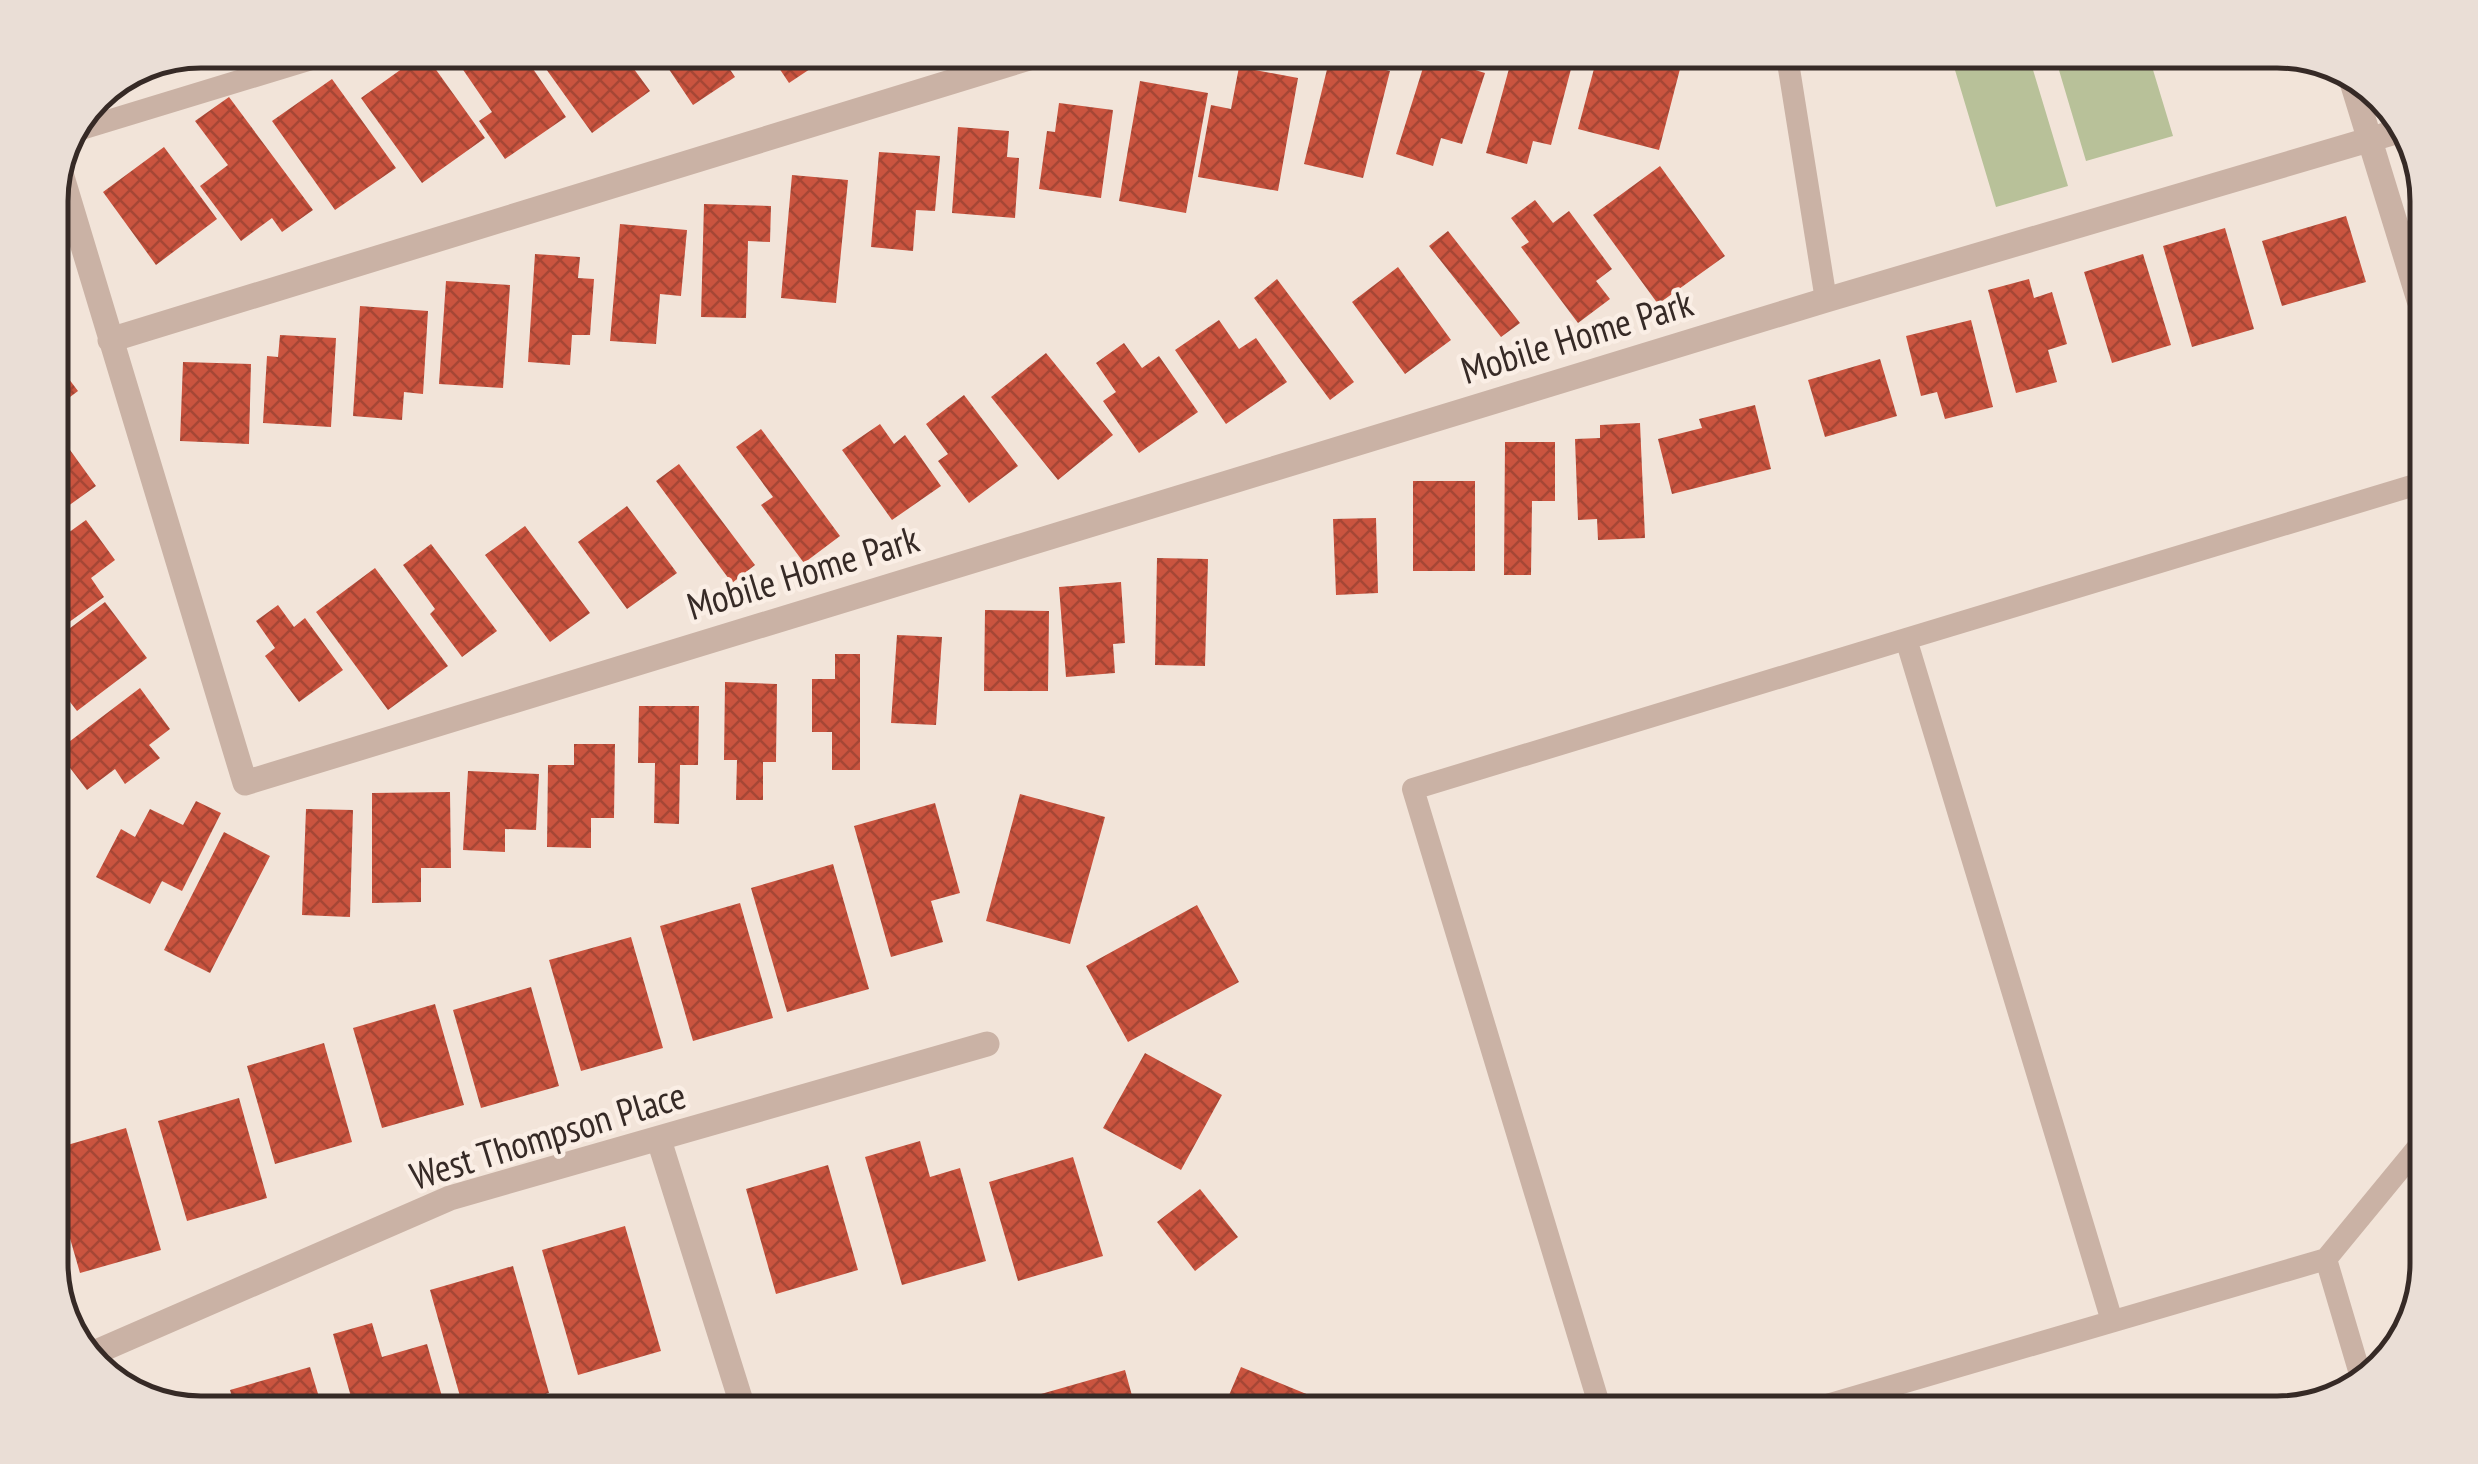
<svg xmlns="http://www.w3.org/2000/svg" width="2478" height="1464" viewBox="0 0 2478 1464" font-family="'PT Sans Narrow',sans-serif">
<style>
.pitch{fill:#b8c199}
.building{fill:url(#building-cross-hatch)}
.lines{fill:none;stroke-linecap:round;stroke-linejoin:round}
.service{stroke:#cab2a5;stroke-width:22}
.minor{stroke:#cab2a5;stroke-width:25}
.labels{text-anchor:middle;stroke-width:9;stroke-linejoin:round;paint-order:stroke}
.street-label{font-size:38px;fill:#362a26;stroke:#faeee5}
.rim{fill:none;stroke:#362a26;stroke-width:5}
</style>
<defs>
<pattern id="building-cross-hatch" width="8" height="8" patternUnits="userSpaceOnUse" patternTransform="scale(2.5)"><rect width="8" height="8" fill="#ca543f"/><path d="M0 0l8 8M0 8l8-8" fill="none" stroke="#a54635"/></pattern>
</defs>
<rect width="100%" height="100%" fill="#f2e4d9"/>
<path class="pitch" d="M1949,50H2027L2068,186L1996,207Z
M2053,50H2147L2173,136L2086,161Z"/>
<path class="building" d="M467,50H520L566,117L505,159L479,121L492,112L455,58Z
M542,50H620L650,91L592,133L536,55Z
M656,50H717L735,77L693,105Z
M767,50H827L831,55L789,83Z
M1599,50L1680,69L1659,150L1578,129Z
M424,53L485,138L422,183L361,98Z
M1513,54L1571,69L1551,145L1533,141L1527,164L1486,153Z
M1427,55L1485,73L1462,144L1441,138L1433,166L1396,154Z
M1330,57L1390,71L1363,178L1304,164Z
M1239,67L1298,78L1278,191L1198,177L1211,105L1231,109Z
M332,79L396,168L335,210L272,121Z
M1140,81L1208,93L1186,213L1119,201Z
M229,97L313,210L282,232L272,218L241,241L200,186L228,165L195,121Z
M1059,103L1113,110L1101,198L1039,189L1047,131L1055,132Z
M958,127L1009,131L1007,157L1019,158L1015,218L952,213Z
M164,147L217,219L156,265L103,192Z
M879,152L940,156L935,211L916,210L913,251L871,247Z
M1660,166L1725,256L1658,304L1593,215Z
M792,175L848,180L836,303L781,298Z
M1535,200L1553,223L1569,211L1612,269L1596,281L1610,299L1578,323L1521,247L1529,242L1511,218Z
M704,204L771,206L770,242L748,241L746,318L701,317Z
M2346,216L2366,282L2282,306L2262,241Z
M620,224L687,230L681,296L660,294L656,344L610,341Z
M2225,228L2254,329L2192,347L2163,246Z
M1448,231L1520,323L1501,337L1429,246Z
M535,254L580,257L578,278L594,279L590,335H572L570,365L528,362Z
M2143,254L2171,345L2112,363L2084,272Z
M1398,267L1451,340L1405,374L1352,302Z
M1277,279L1354,382L1330,400L1254,298Z
M2029,279L2034,298L2052,292L2067,344L2048,350L2057,382L2016,393L1988,290Z
M446,281L510,285L503,388L439,384Z
M360,306L428,311L423,394L404,392L402,420L353,416Z
M1219,320L1239,349L1256,338L1287,382L1226,424L1175,350Z
M1971,320L1993,407L1945,419L1937,392L1921,396L1906,336Z
M280,335L336,338L331,427L263,423L267,356L278,357Z
M1124,343L1142,368L1159,356L1198,412L1139,453L1103,401L1116,392L1096,363Z
M1046,353L1113,435L1058,480L991,397Z
M50,354L78,391L50,412Z
M1880,359L1897,416L1825,437L1808,380Z
M183,362L251,364L249,444L180,441Z
M964,395L1018,466L969,503L938,461L948,454L926,424Z
M1755,405L1771,469L1672,494L1658,439L1702,428L1699,419Z
M1640,423L1645,538L1598,540L1597,519L1578,520L1575,439L1600,438V425Z
M880,424L894,444L905,435L941,486L892,520L842,450Z
M761,429L840,536L804,563L761,505L773,497L736,447Z
M1505,442H1555V501H1532L1531,575H1504Z
M70,450L96,486L50,519V464Z
M679,464L755,565L732,583L656,481Z
M1413,481H1475V571H1413Z
M627,506L677,573L627,609L578,542Z
M1376,518L1378,593L1336,595L1333,519Z
M86,520L115,560L91,578L104,597L65,625L53,608L50,610V546Z
M525,526L590,613L550,642L485,555Z
M431,544L497,631L462,657L430,614L435,609L403,565Z
M1157,558L1208,559L1205,666L1155,665Z
M375,568L448,666L388,710L316,612Z
M1121,582L1125,643L1113,644L1115,673L1066,677L1059,587Z
M105,602L147,658L77,711L50,676V643Z
M278,605L294,627L305,618L343,670L299,702L265,656L275,648L256,621Z
M985,610L1049,611L1048,691H984Z
M897,635L942,637L936,725L891,723Z
M835,654H860V770H832V732H812V679H835Z
M725,682L777,684L776,762H763V800H736L737,760H724Z
M140,688L170,729L149,745L160,758L125,784L115,769L87,790L57,751Z
M639,706H699L698,765H680L679,824L654,823L655,763H638Z
M574,744H615L614,818H591V848L547,847L548,765H574Z
M468,771L539,774L536,830L505,829V852L463,850Z
M450,792L451,868H421V902L372,903V793Z
M1020,794L1105,817L1070,944L986,921Z
M196,801L221,813L182,891L162,881L150,904L96,877L121,829L135,837L150,809L183,825Z
M935,803L960,893L931,901L943,942L891,957L854,826Z
M306,809L353,810L350,917L302,915Z
M224,832L270,856L210,973L164,950Z
M833,864L869,989L787,1012L751,888Z
M740,903L773,1018L693,1041L660,926Z
M1197,905L1239,982L1128,1042L1086,966Z
M631,937L663,1048L581,1071L549,960Z
M531,987L559,1086L481,1108L453,1010Z
M435,1004L464,1105L382,1128L353,1028Z
M324,1043L352,1142L275,1164L247,1066Z
M1145,1053L1222,1095L1181,1170L1103,1128Z
M239,1098L267,1198L187,1221L158,1121Z
M126,1128L161,1250L80,1273L50,1169V1150Z
M920,1141L930,1177L960,1168L986,1261L902,1285L865,1157Z
M1073,1157L1103,1256L1018,1281L989,1182Z
M828,1165L858,1270L776,1294L746,1189Z
M1200,1189L1238,1237L1195,1271L1157,1222Z
M51,1221L69,1284L55,1288L50,1273Z
M625,1226L661,1351L578,1375L542,1250Z
M513,1266L549,1393L478,1414H465L430,1290Z
M372,1323L382,1357L427,1344L447,1414H356L333,1334Z
M310,1367L324,1414H237L230,1390Z
M1241,1367L1321,1400L1315,1414H1221Z
M1125,1370L1137,1414H1047L1041,1394Z"/>
<g class="lines">
<path class="service" d="M1786,50L1826,300
M78,130L341,50
M1906,639L2428,481
M2326,1259L2428,1135
M1602,1414L1413,789L1906,639L2112,1321
M1796,1414L2326,1259L2363,1384"/>
<path class="minor" d="M2348,69L2419,300
M60,170L245,783L1826,300L2409,128
M110,340L1055,50
M659,1140L745,1414
M87,1356L450,1198L987,1044"/>
</g>
<g class="labels">
<g class="street-label">
<text transform="translate(1577 337) rotate(-17)" y="13">Mobile Home Park</text>
<text transform="translate(803 573) rotate(-17)" y="13">Mobile Home Park</text>
<text transform="translate(548 1136) rotate(-17)" y="13">West Thompson Place</text>
</g>
</g>
<path d="M0 0H2478V1464H0ZM201 68H2277A133 133 0 0 1 2410 201V1263A133 133 0 0 1 2277 1396H201A133 133 0 0 1 68 1263V201A133 133 0 0 1 201 68Z" fill="#eaded6" fill-rule="evenodd"/>
<path class="rim" d="M201 68H2277A133 133 0 0 1 2410 201V1263A133 133 0 0 1 2277 1396H201A133 133 0 0 1 68 1263V201A133 133 0 0 1 201 68Z"/>
</svg>
